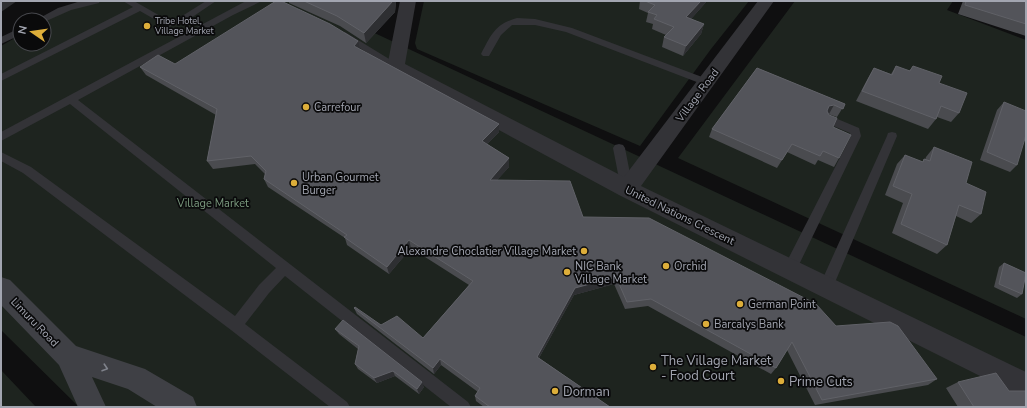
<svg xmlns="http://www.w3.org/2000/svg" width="1027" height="408" viewBox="0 0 1027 408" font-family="'Nunito Sans',sans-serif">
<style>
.green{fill:#1e241f}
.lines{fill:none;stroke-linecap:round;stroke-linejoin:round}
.lane{fill:#333337;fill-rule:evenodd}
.street{fill:#333337;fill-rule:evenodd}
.secondary{fill:#3f4045;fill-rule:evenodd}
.wall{fill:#4a4b4f}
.shaded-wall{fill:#2e2f32}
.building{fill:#53545a;stroke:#606167}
.oneway{stroke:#7f828b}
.poi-dot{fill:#ddae3a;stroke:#0a0a0b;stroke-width:1.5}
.labels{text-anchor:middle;stroke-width:3.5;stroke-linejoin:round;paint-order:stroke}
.far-poi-label{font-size:9px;fill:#a2a5b0;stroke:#0a0a0b;text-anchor:start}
.street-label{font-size:11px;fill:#a2a5b0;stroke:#0a0a0b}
.poi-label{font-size:11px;fill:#a2a5b0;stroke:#0a0a0b;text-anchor:start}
.park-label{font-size:11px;fill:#7a997e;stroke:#0a0a0b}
.near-poi-label{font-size:13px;fill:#a2a5b0;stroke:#0a0a0b;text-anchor:start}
</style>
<rect width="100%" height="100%" fill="#0f0f10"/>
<path class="green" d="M79,1H306L1026,337V407H79L1,330V46L20,35V44H44V21Z
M424,1H749L711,49L640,146L417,49L415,43Z
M795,1H953L947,10L1026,40V319L678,158Z
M1,370L36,407H1Z"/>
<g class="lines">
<path class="lane" d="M81,1H100L99,3L71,10L44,22V20H36L58,8Z
M123,1H134L169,21L179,18L206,1H216L185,22L168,27L140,11L1,81V74L133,7Z
M246,1H262L233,15L78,100L468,402L471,407H451L285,276L269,293L245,324L347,402L350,407H330L231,330L23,173L1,161V152L31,167L235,316L259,285L276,268L70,104L1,141V132Z
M517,18L535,19L572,28L710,80L711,82L710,84H702L566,32L535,25H512L501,35L489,56H483L481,54C491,35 495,24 517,18Z
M20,28V35L1,44V37Z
M345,32L399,65L401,67L399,69H393L342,37L340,35Z
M828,115L859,128L861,136L795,273L790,275L785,273L783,269L851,136L850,133L824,122L823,119L824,116Z
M892,132L896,133L897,136L833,287L831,291L826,293L821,291L819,287L887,136L888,133Z
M619,144L623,145L625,148L633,189L631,192L627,194L623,192L621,189L613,148L615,145Z"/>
<path class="street" d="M400,1H416L405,64L624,177L758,1H774L641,186L1026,372V399L619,195L390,71L387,67Z"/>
<path class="secondary" d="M1,277L10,280L76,346L145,369L193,397L197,407H157L128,389L92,377L106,407H78L59,365L1,305Z"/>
</g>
<path class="wall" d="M289,1H396L395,12L366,43L340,26L289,3Z
M640,1H707L691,19L704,24L701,34L683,56L662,47L664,37L666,35L652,29L653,24L646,22L648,13L639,9Z
M963,1H1026V36L958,14Z
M360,49L499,124V132L487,144L509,158V167L497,180L836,326L937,379L928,385L815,405L787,350L776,368L771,374L648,306L625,309L614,284L574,295L539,358L610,407H484L476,401L475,396L478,392L441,365L434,374L357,314L354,308L381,325L423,338L469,285L411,248L389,274L347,245L345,238L268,187L264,179L265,174L255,164L213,169L207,161L216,115L146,75L140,67Z
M896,66L909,71L913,66L939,83L959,113L951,122L937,117L936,119L928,129L856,101L868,78L874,68L891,74Z
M757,68L845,104L837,117L828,114L833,127L839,158L834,167L818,160L815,165L787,152L777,168L709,137L712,129Z
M1004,102L1017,165L1010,172L980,160L997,110Z
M934,147L966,183L981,214L971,223L956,216L947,245L937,254L892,233L903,203L885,195L897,164L905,155L922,162L924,159L925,160L926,157Z
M1004,263L1022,294L1017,298L994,287L999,267Z
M335,329L424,387L419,394L395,376L377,383L358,369L355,364L358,349L339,334Z
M958,382L1009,391L1026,407H958L946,388Z"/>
<path class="shaded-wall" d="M1,1H17L1,12Z
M393,1H396L395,12L366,43L364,33Z
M701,1H707L684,27L686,17Z
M704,24L701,34L683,56L686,46Z
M358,41L360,50L354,46Z
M834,105L829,114L824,115L829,106Z
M499,124V132L482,149V141Z
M509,158V167L490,188V180Z
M409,240L411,248L389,274L387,267Z
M616,277L614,284L574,295L536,363L537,357L575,288Z
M440,359L441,365L434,374L433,368Z
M393,371L395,376L377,383L374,378Z
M422,382L424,387L419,394L417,389Z"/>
<path class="building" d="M276,1H281L330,24L358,41L354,46L499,124L482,141L509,158L490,180L570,181L583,217L649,218L816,304L836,326L890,322L898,326L937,379L822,400L792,342L776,368L651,299L627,302L616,277L575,288L537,357L610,407H490L475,396L480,388L440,359L433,368L354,308L355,307L381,325L397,316L423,338L473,281L409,240L387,267L344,237L347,235L264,179L266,171L251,156L207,161L217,109L140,67L158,55L175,64Z
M304,1H393L364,33L337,16Z
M645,1H701L686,17L704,24L686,46L664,37L674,27L654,19L657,15L648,12L655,5Z
M966,1H1026V24L965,5Z
M896,66L910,71L913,66L942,76L939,83L967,93L959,113L941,106L936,119L862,91L874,68L892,75Z
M757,68L845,104L843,109L834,105L829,106L827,111L829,115L837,118L833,127L851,135L839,158L823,151L820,156L792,144L782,160L712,129Z
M1004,102L1026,111V135L1017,165L987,152Z
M934,147L972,162L966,183L986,192L981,214L959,205L947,245L901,224L912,194L893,186L905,155L923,162L924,159L930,161Z
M1004,263L1026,273L1022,294L999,284Z
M343,320L422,382L417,389L393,371L374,378L355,364L359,346L335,329Z
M996,373L1009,391H1026V407H974L958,382Z"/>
<defs><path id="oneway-chevron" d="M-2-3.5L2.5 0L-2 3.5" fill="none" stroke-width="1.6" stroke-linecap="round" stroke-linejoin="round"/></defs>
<use class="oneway" href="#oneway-chevron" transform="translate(105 368) rotate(18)"/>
<g class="poi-dot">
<circle cx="147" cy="26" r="4"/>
<circle cx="306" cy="107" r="4"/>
<circle cx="294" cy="183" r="4"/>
<circle cx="584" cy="251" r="4"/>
<circle cx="666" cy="266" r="4"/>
<circle cx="567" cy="272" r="4"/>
<circle cx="740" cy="304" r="4"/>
<circle cx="706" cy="324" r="4"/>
<circle cx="653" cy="367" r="4"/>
<circle cx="781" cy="381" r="4"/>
<circle cx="555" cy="391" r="4"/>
</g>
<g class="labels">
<g class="far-poi-label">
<text x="155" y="24">Tribe Hotel,<tspan x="155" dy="10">Village Market</tspan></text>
</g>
<g class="street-label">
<text transform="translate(697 95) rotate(-53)" y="4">Village Road</text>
<text transform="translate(680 215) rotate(26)" y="4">United Nations Crescent</text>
<text transform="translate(35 322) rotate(46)" y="4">Limuru Road</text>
</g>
<g class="poi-label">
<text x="314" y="111">Carrefour</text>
<text x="302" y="181">Urban Gourmet<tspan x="302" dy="13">Burger</tspan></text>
<text x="576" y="255" text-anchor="end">Alexandre Choclatier Village Market</text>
<text x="575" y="270">NIC Bank<tspan x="575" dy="13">Village Market</tspan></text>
<text x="674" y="270">Orchid</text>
<text x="748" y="308">German Point</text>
<text x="714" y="328">Barcalys Bank</text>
</g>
<g class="park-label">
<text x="213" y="207">Village Market</text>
</g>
<g class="near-poi-label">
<text x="661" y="365">The Village Market<tspan x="661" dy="15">- Food Court</tspan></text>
<text x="789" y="386">Prime Cuts</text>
<text x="563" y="396">Dorman</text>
</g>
</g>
<rect width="1027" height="408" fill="none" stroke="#a2a5b0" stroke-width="4"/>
<g transform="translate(32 32) rotate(283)"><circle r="19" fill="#0a0a0b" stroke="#47484d"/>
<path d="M0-3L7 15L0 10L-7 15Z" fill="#ddae3a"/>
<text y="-6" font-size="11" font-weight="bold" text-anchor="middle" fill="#a2a5b0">N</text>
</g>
</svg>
